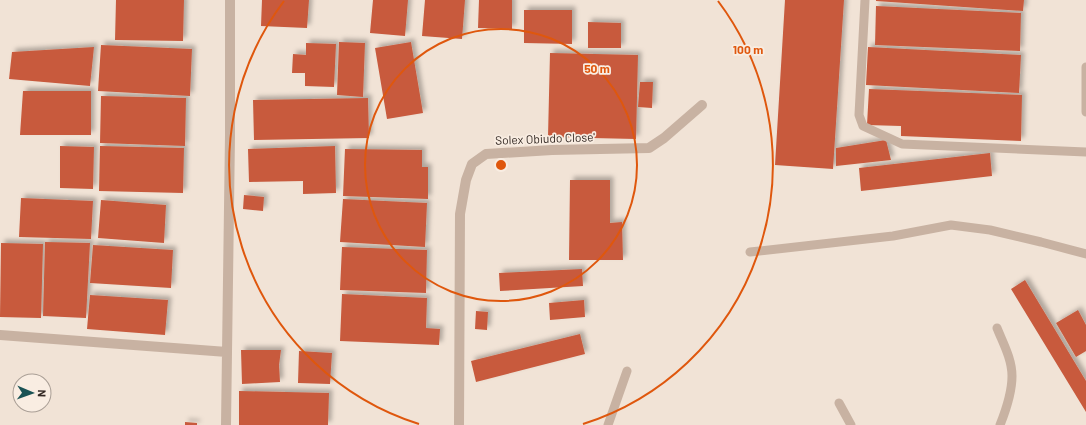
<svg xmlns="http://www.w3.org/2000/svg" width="1086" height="425" viewBox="0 0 1086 425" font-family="Barlow,sans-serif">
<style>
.building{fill:#c85a3d;filter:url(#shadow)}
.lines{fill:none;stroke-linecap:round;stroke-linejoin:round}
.lane{stroke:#c8b2a2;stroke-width:9}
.street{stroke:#c8b2a2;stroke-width:10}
.ring{fill:none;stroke:#df570d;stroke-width:2}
.labels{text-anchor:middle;stroke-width:3.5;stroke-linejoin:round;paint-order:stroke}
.street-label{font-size:12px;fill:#332924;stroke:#f9ede2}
.centre{fill:#df570d;stroke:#f9ede2;stroke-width:2}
.ring-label{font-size:12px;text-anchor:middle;font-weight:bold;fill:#df570d;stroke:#f9ede2;stroke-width:3.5;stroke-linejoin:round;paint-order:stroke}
</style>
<defs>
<filter id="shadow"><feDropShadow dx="3.5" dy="-3.5" stdDeviation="2" flood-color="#0004"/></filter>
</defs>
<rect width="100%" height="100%" fill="#f1e3d6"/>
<path class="building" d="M116,0H184L183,41L115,40Z
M262,0H309L307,28L261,26Z
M373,0H408L405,36L370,33Z
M425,0H465L462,39L422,36Z
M479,0H512V29L478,28Z
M785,0H844L833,169L775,165Z
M876,0H1024L1023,11L876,1Z
M876,6L1021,13L1020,51L875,45Z
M524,10H572V44L524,43Z
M588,22L621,23V48H588Z
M339,42L365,43L363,97L337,95Z
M411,42L423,113L387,119L375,48Z
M306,43L336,44L334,87L305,86V73H292L293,54L306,55Z
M101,45L192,49L190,96L98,91Z
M94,47L90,86L9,79L12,52Z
M868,47L1021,55L1019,93L866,85Z
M550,53L638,55L636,139L548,137Z
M640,82H653L652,108L638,107Z
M869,89L1022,95L1021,141L901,136V126L867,125Z
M23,91H91V135H20Z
M101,96L186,98L185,146L100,143Z
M368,98L369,138L254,140L253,100Z
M886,140L891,160L836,166V148Z
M60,146L94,147L93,189L60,188Z
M100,146L184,148L183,193L99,191Z
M335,146L336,193L303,194V181L249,182L248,149Z
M345,149L422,150V167H428V199L343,196Z
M990,153L992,176L861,191L859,168Z
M570,180H610V223L622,222L623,260H569Z
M244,195L264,197L263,211L243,209Z
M21,198L93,201L91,239L19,237Z
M343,199L427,203L425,247L340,242Z
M101,200L166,205L164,243L98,238Z
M45,242L90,243L86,318L43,316Z
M1,243L43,244L41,318L0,317Z
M93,245L173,250L171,288L90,283Z
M342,247L427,250L426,293L340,290Z
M582,269L583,286L500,291L499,273Z
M1025,280L1086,381V412L1011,289Z
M342,294L427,298L426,328L440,329L439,345L340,341Z
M90,295L168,300L165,335L87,329Z
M584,300L585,317L550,320L549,303Z
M1078,310L1086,325V351L1076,357L1056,323Z
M476,311L488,312L487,330L475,329Z
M580,334L585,354L476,382L471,361Z
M241,350H281L279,365L280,382L242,384Z
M299,351L332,353L330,384L298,383Z
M239,391L329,393L328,425H239Z
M185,422L197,423V425H185Z"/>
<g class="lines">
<path class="lane" d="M865,0L859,115L863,126L902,144L1086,152
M1086,67V112
M750,252L893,236L951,225L990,230L1041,242L1086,254
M997,328C1003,343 1012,359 1012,376C1012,392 1006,410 1000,425
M839,403L851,425
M608,425L627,371"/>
<path class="street" d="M0,335L227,352
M226,425L230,135V0
M459,425L460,214L466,180L472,164L486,154L552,150L649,148L664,138L702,105"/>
</g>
<g class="ring">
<circle cx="501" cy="165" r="136"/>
<path d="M419 424A272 272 0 0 1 284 1M718 1A272 272 0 0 1 583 424"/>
</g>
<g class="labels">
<g class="street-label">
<text transform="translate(545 139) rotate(-2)" y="4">Solex Obiudo Close'</text>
</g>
</g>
<circle cx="501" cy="165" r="6" class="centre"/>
<g class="ring-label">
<text x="748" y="54">100 m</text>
<text x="597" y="73">50 m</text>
</g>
<g transform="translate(32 393) rotate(92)"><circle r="19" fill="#f9ede2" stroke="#aa9f96"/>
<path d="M0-3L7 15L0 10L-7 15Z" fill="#1a5254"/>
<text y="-6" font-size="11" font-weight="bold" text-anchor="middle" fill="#332924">N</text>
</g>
</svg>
